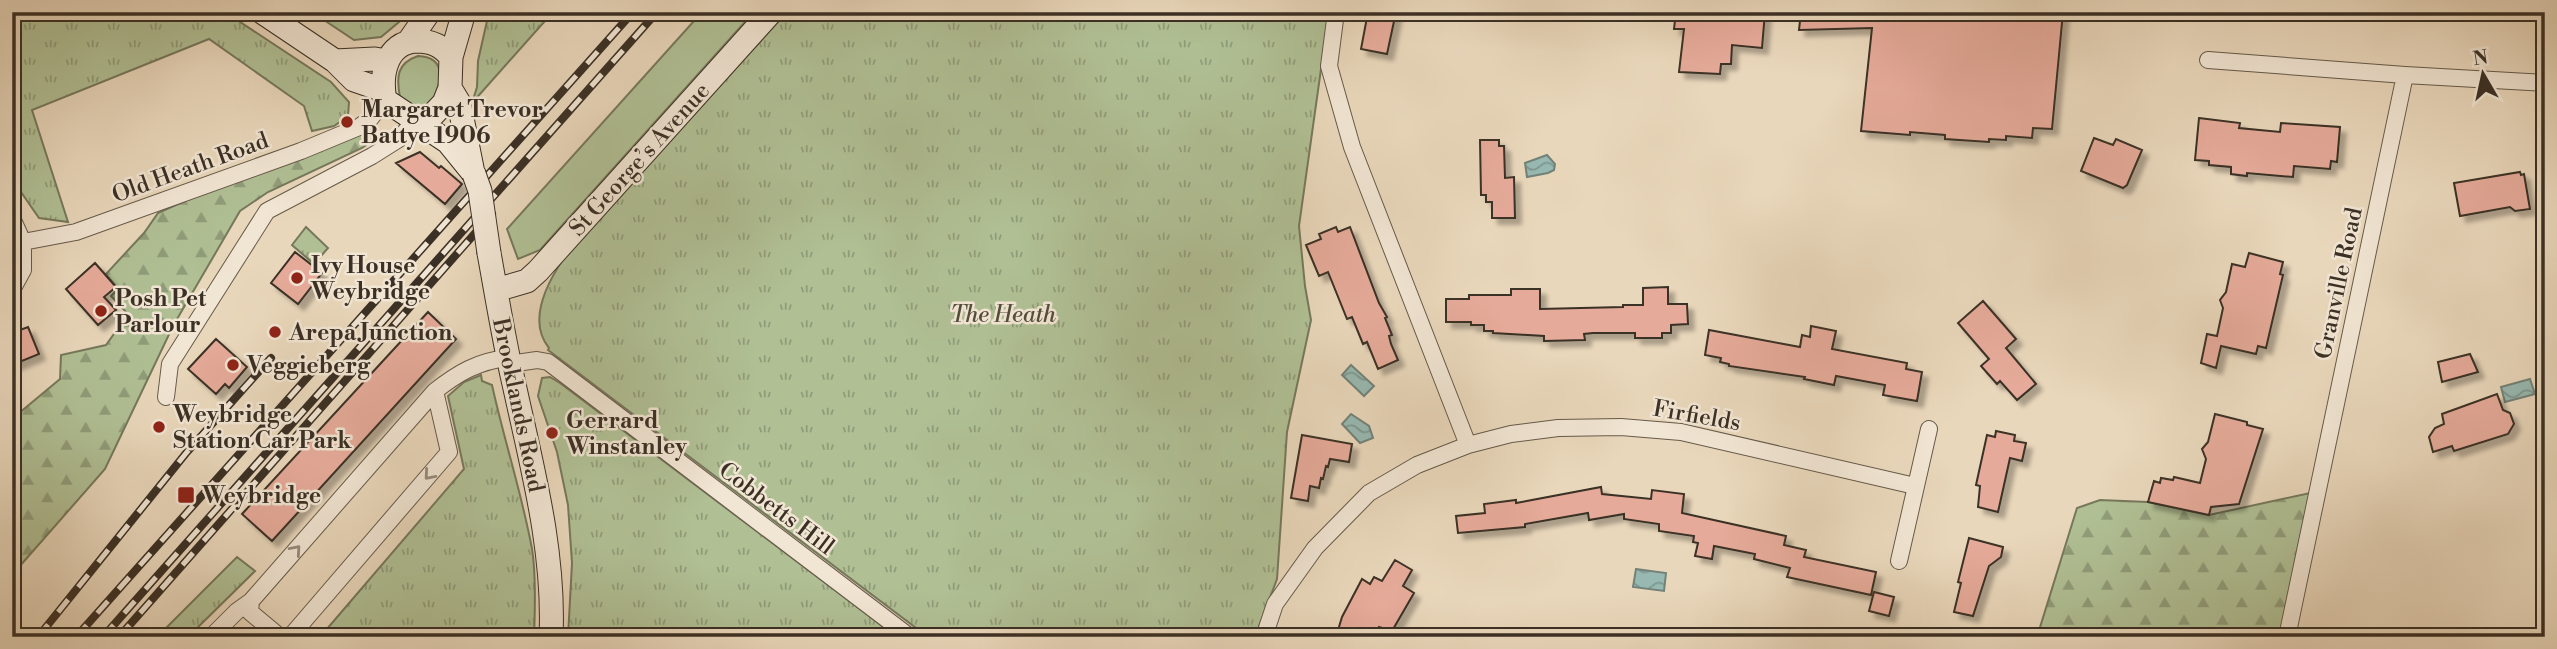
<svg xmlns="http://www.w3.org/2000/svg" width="2557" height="649" viewBox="0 0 2557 649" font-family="'Libre Bodoni',serif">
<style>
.grass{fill:#b0bf94;stroke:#76785c;stroke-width:2}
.forest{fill:url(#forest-firs);stroke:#76785c;stroke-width:2}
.park{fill:url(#park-tufts);stroke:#76785c;stroke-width:2}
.water{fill:url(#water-waves);stroke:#728279;stroke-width:2}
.building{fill:#e5aa99;stroke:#3b3025;stroke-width:2;filter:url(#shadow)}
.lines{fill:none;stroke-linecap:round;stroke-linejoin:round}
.minor-casing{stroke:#665a4a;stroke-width:18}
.secondary-casing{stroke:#3b3025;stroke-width:25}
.minor{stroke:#f1e5d3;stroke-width:16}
.secondary{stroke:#f1e5d3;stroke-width:23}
.rail-casing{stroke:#3b3025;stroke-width:8}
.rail{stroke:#f1e5d3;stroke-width:5;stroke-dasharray:16;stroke-linecap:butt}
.secondary-bridge-casing{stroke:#3b3025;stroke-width:25;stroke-linecap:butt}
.secondary-bridge{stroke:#f1e5d3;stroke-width:23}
.oneway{stroke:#968a7c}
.poi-dot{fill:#8f2418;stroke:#f1e5d3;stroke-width:2.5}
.labels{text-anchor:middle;stroke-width:5;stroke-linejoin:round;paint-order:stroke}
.poi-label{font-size:23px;font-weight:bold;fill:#3b3025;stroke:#f1e5d3;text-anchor:start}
.street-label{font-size:23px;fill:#3b3025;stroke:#f1e5d3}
.park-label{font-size:23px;font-style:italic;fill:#524d3b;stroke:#f1e5d3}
</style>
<defs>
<pattern id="forest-firs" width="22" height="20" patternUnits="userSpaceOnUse" patternTransform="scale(1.75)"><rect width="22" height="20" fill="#b0bf94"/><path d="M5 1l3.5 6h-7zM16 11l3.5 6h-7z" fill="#909c79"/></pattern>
<pattern id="park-tufts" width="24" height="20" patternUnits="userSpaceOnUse" patternTransform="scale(1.75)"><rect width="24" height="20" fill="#b0bf94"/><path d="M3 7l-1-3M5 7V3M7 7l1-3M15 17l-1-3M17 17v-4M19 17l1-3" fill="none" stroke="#909c79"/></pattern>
<pattern id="water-waves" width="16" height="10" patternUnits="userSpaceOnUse" patternTransform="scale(1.75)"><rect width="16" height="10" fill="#97b9b1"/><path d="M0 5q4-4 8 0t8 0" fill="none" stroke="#7c9790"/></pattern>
<filter id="shadow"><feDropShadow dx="6" dy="6" stdDeviation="2" flood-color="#0004"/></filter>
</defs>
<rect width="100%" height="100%" fill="#e9d7bb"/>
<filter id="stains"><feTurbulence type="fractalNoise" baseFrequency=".00286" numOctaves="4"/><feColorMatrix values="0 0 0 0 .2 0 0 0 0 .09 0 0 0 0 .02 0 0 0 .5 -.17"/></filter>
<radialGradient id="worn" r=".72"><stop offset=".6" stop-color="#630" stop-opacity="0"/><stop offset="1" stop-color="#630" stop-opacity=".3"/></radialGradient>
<path class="grass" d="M702,12H754L540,250L518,259L507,229Z
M418,56C449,57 441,86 430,105L414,107L400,97C396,77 397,63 418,56Z"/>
<path class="forest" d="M357,135H363L366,145L362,148L268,192L240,211L173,326L105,469L12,575V419L60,379L61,355L106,345L128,314L111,296L118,289L106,274L144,233L158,213L214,188Z
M2324,490L2291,637H2037L2077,508L2100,500L2148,502L2209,515Z"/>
<path class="park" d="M12,12H225L331,82L349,102L348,116L334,126L312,131L304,106L209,39L32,110L68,222L39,218L12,179Z
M312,12H411L381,37L354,40Z
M489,12H553L472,103L477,87L478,61Z
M787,12H1329L1299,226L1305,286L1311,320L1287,432L1277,579L1255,637H928L548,350L549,348C527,321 547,283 564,258Z
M306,227L328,248L314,264L292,245Z
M481,375L482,381L492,385C504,440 522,494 532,549C536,573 535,612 534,637H320L464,469L448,396L464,382Z
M550,377L560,383L897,637H568L572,563L568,505L557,452L538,396L542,378Z
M237,557L255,571L188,637H157Z"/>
<path class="water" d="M1547,155L1555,164L1554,170L1548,173L1527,177L1525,163Z
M1351,365L1374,386L1364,396L1342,375Z
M2530,379L2535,394L2505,402L2501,387Z
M1351,414L1369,426L1373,438L1360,443L1342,424Z
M1636,569L1666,573L1664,591L1633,587Z"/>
<path class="building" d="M1368,12H1396L1387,54L1361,49Z
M1676,12H1765L1762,48L1732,45L1731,64H1721L1720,74L1679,72L1684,29H1674Z
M1801,12H2063L2052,129L2033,128L2032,138L2006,136V140L1989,139V142L1945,139V135L1910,132V135L1861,131L1872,28L1799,30Z
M2199,118L2240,123L2239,128L2280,132L2281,123L2340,127L2337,162L2331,161L2330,169L2294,166L2293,177L2247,173V176L2231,174V167L2209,165V161L2195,160Z
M2094,138L2113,145L2116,139L2142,150L2127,185L2123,188L2081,171Z
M1480,140H1499V146H1504L1505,178L1514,177L1515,218H1492V202H1486V195H1481Z
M420,152L439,168L441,166L462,184L445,204L396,163Z
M2520,172L2521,175L2524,174L2530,209L2515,211L2510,207L2460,216L2454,183Z
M1336,227L1338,232L1350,227L1379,303L1387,317L1385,318L1392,335L1389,336L1391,344L1398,360L1378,369L1367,342L1363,344L1352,317L1347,319L1328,272L1319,276L1306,245L1321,239L1319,234Z
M295,252L322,273L298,304L271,283Z
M2249,253L2283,262L2280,274L2283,275L2266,348L2258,346L2256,354L2221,346L2216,368L2201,363L2207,334L2217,336L2223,308L2220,300L2226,292L2232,264L2245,267Z
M95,263L116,287L104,297L116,310L98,325L66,289Z
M1668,287V304H1687L1688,324L1671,325V333H1662V338H1635V333H1593L1584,334L1585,340L1544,341V336L1493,333V331H1484V325H1471V322H1446V299H1469V295H1511V289H1540V309L1623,307V305H1643V288Z
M1983,301L2016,339L2006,348L2036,384L2017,400L2000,381L1997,384L1981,366L1989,359L1958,323Z
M428,312L456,339L272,541L242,514Z
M1811,326L1836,331L1832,349L1907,363L1906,369L1922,372L1917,401L1883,395L1885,385L1836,376L1834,385L1804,379L1805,377L1729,366V364L1720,362L1721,358L1705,355L1709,330L1800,347L1802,335L1810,337Z
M28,327L39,354L12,365V333Z
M216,339L247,367L229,388L225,384L216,394L188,369Z
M2470,354L2478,372L2442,382L2438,362Z
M2497,394L2503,410L2510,413L2514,424L2508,434L2454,451L2452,446L2433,452L2429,437L2435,428L2444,424L2442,414Z
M2215,414L2247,422V425L2263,429L2239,504L2211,507L2209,515L2148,502L2154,481L2160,483L2161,478L2173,480L2174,477L2200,483L2206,459L2202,449L2208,442Z
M1996,431L2015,435L2014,441L2026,443L2022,461L2010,458L1998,512L1978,507L1980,486L1976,485L1987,435L1995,437Z
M1302,435L1352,444L1349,462L1330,459L1328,467L1326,466L1323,479L1321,478L1319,488L1310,486L1308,501L1291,498Z
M1601,487L1602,494L1651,499L1652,490L1684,494L1682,513L1786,536L1784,545L1806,550L1804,557L1876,572L1871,595L1787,577L1790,568L1754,559L1755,554L1714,546L1712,559L1695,556L1698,543L1693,542L1694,536L1659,531V524L1624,519V514L1589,520L1588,513L1525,524V527L1458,533L1456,516L1485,513L1484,504L1516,500V503Z
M1969,538L2003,547L2001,557L1989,566L1973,616L1954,612L1961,583L1958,582Z
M1395,560L1412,570L1403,586L1414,593L1392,631L1379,627L1376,637H1336L1342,617L1362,579L1370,584L1374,577L1382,581Z
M1874,592L1894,597L1889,616L1869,611Z"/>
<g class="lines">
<defs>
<path id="minor" d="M1336,12L1329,66L1352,147L1468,445
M2208,60L2405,75L2545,83
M12,218L23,242V270L12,290
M23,242L76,232L301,151L359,127L370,119L385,100
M509,364L537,360L548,362L910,637
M166,397L170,364L267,211L372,156L399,139L414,121
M1899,561L1929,429
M251,601L250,612L280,637
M211,637L237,611L251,601L435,391C458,373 478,361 508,358
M290,637L449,452L435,391
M1264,637L1275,604L1315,548L1369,493L1417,465L1468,445L1511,434L1558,428L1621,427L1681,432L1915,486
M2287,637L2405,75"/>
<path id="secondary" d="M262,12L335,61L354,80L383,90
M409,41L429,12
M451,57C442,46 432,41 417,41C386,42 380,75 385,100L448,142L474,174
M335,61L375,59L387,61
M450,88L459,103L472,168
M422,126L444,103L450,88L451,57L464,12
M489,253C497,297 504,341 514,384C532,467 555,551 551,637
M496,290L527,281L538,271L771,12"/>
</defs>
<use href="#minor" class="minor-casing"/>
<use href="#secondary" class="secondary-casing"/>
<use href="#minor" class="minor"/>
<use href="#secondary" class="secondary"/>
<defs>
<path id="rail" d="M38,637L187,452L271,358
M76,637L633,12
M103,637L657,12
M119,637L492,214"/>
</defs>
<use href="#rail" class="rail-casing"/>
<use href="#rail" class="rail"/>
<defs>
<path id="secondary-bridge" d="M474,174L480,191L489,253"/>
</defs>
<use href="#secondary-bridge" class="secondary-bridge-casing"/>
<use href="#secondary-bridge" class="secondary-bridge"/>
</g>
<defs><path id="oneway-chevron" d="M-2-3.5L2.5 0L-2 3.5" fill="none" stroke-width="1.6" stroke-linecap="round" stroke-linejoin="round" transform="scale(1.75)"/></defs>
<g class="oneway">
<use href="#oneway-chevron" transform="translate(429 475) rotate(131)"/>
<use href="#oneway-chevron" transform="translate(296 550) rotate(-49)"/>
</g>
<g class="poi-dot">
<circle cx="347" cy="122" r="7"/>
<circle cx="297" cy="278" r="7"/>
<circle cx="101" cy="311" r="7"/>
<circle cx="275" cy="332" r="7"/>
<circle cx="233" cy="365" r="7"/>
<circle cx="159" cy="427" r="7"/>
<circle cx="552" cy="433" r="7"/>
<rect x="177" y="486" width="18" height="18" rx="3.5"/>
</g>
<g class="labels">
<g class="poi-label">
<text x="361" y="117">Margaret Trevor<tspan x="361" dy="26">Battye 1906</tspan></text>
<text x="311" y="273">Ivy House<tspan x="311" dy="26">Weybridge</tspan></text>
<text x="115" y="306">Posh Pet<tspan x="115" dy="26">Parlour</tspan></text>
<text x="289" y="340">Arepa Junction</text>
<text x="247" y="373">Veggieberg</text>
<text x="173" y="422">Weybridge<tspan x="173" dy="26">Station Car Park</tspan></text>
<text x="566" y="428">Gerrard<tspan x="566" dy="26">Winstanley</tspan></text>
<text x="202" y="503">Weybridge</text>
</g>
<g class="street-label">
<text transform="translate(639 159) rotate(-48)" y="8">St George’s Avenue</text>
<text transform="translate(190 167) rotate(-20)" y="8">Old Heath Road</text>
<text transform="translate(2338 283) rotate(-78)" y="8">Granville Road</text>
<text transform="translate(519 405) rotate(78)" y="8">Brooklands Road</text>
<text transform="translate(1697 415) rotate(10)" y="8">Firfields</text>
<text transform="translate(777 508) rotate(37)" y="8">Cobbetts Hill</text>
</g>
<g class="park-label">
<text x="1003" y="322">The Heath</text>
</g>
</g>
<rect width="2557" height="649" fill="none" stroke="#e9d7bb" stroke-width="42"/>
<rect x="14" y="14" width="2529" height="621" fill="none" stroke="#3b3025" stroke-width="3.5"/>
<rect x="21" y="21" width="2515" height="607" fill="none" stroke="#3b3025" stroke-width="2"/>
<g transform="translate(2483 74) rotate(351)" stroke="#f1e5d3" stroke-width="5" paint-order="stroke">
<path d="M0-5L12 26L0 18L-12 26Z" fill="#3b3025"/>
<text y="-10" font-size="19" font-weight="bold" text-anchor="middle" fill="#3b3025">N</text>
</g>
<rect width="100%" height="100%" filter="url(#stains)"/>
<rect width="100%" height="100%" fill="url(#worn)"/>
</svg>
